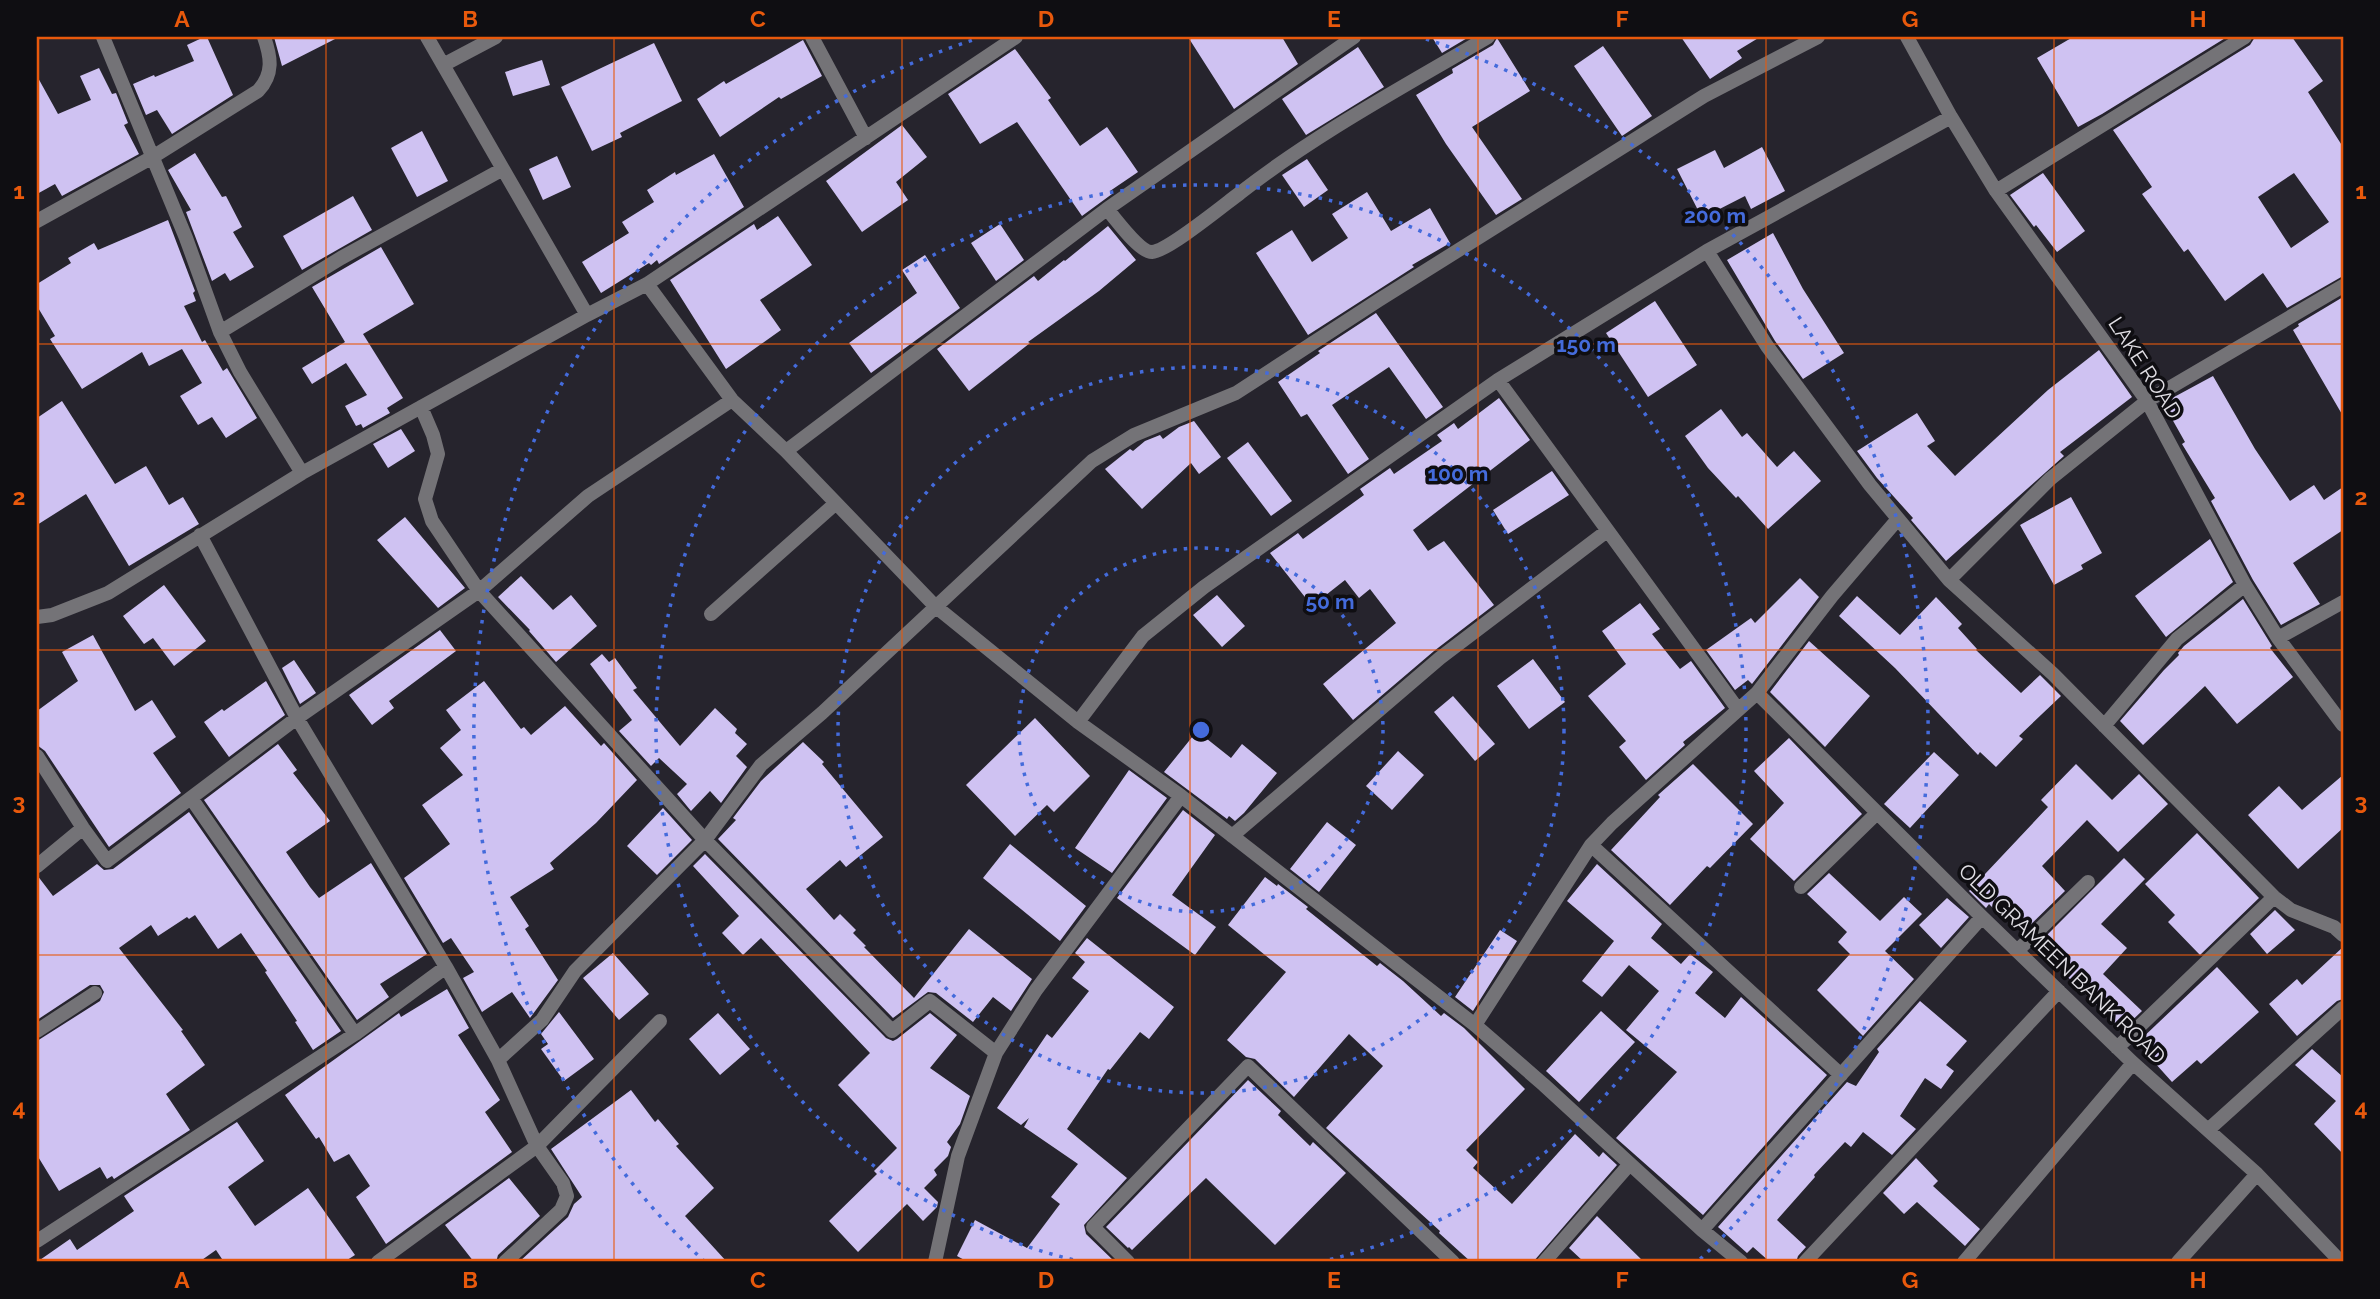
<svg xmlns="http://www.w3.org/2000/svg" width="2380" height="1299" viewBox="0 0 2380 1299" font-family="Raleway,sans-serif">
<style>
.building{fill:#cfc2f2;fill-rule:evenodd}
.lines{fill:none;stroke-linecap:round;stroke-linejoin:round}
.minor{stroke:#747377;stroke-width:14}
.grid{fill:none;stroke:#e8590c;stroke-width:2;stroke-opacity:0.55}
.ring{fill:none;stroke:#446bdb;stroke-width:3.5;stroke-dasharray:3.5 7}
.labels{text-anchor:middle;stroke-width:7;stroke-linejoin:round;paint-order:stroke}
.street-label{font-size:21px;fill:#e1dfe5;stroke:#0f0e12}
.centre{fill:#446bdb;stroke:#0f0e12;stroke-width:3.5}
.ring-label{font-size:21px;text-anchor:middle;font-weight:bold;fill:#446bdb;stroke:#0f0e12;stroke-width:7;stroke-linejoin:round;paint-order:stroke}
.neatline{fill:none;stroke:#e8590c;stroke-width:2.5}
.grid-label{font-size:23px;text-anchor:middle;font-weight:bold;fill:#e8590c}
</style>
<rect width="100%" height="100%" fill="#26242d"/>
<path class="building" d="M204,37H207L233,95L172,134L157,110L146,115L133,84L154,75L155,77L194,61L187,45Z
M274,37H339L282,66Z
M1188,37H1282L1298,64L1234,109Z
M1432,37H1469L1442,53Z
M1681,37H1760L1737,51L1742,58L1710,79Z
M2073,37H2227L2102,114L2078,127L2037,58Z
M2255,37H2292L2323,81L2308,92L2343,147V276L2287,308L2263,273L2225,301L2188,249L2184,252L2142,194L2152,187L2113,130L2250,45ZM2294,173L2329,222L2291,248L2258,197Z
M1497,38L1530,91L1472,127L1522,199L1496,215L1446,144L1416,95L1453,73L1452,69L1493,45Z
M803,40L822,76L781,99L779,97L720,137L697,99L724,81L726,84Z
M654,43L682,101L620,133L622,137L592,151L561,87Z
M1603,46L1652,116L1622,136L1574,66Z
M1358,47L1384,87L1306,135L1282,99Z
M1015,49L1051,98L1048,100L1080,146L1107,127L1138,172L1110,191L1112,194L1082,216L1017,122L980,144L948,94Z
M542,60L550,85L513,96L505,72Z
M99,68L112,94L116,93L128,123L124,125L139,154L62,196L55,184L37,194V76L58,114L91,100L80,76Z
M902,125L927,157L896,182L908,200L862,232L826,181Z
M422,131L448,181L417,197L391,148Z
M1762,147L1785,191L1751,209L1745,196L1702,218L1677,169L1715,150L1724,168Z
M195,153L222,197L226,196L242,227L233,232L254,267L230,281L225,273L212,281L186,212L191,210L168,170Z
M714,154L744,207L659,264L657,260L651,265L649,263L601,293L582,262L629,233L622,222L654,202L647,190L675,172L676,175Z
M557,156L571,187L543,200L529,169Z
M1307,159L1328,190L1304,207L1282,175Z
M2043,173L2085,231L2057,252L2036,225L2034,227L2010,195Z
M1367,192L1391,231L1430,208L1450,243L1412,265L1414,267L1308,335L1256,253L1292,230L1312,262L1348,238L1332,214Z
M353,196L372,230L302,270L283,236Z
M778,216L812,265L760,300L781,330L726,369L670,280L754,224L757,230Z
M168,220L195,291L193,293L196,301L184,306L202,342L205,340L223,371L227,368L257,418L226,438L212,417L198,425L180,396L202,383L182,349L149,366L142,352L82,389L50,339L55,336L37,306V284L71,263L68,258L94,243L98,250Z
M1000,224L1024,260L996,281L971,243Z
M1108,226L1136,260L1099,291L1028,342L1030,343L969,391L937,349L1034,276L1038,281L1064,260L1065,261Z
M1773,233L1803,289L1844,353L1803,379L1775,341L1727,260Z
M381,247L414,304L363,334L403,398L387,408L390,413L363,428L361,424L356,426L345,406L367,395L346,363L312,384L302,368L345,342L312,287Z
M925,255L960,308L871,373L849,343L917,293L902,270Z
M2343,297V416L2293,330L2299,326L2298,324Z
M1655,301L1697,365L1648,397L1606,333Z
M1376,313L1443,407L1426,419L1389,367L1332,405L1369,459L1348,474L1307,414L1301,417L1278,382L1320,353L1318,351Z
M2099,350L2132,397L2060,452L2064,456L1946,561L1911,520L1913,518L1877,478L1857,451L1917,413L1935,441L1927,446L1955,476L2048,390Z
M2213,376L2255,449L2290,501L2314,485L2324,500L2343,487V530L2293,563L2320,604L2281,625L2253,580L2211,501L2215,498L2182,444L2185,442L2163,403Z
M1499,398L1530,440L1413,530L1428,551L1444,541L1494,605L1434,651L1353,720L1323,684L1396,623L1370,589L1359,598L1345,580L1312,606L1270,553L1298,533L1303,539L1364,495L1360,489L1390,468L1394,474L1442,441L1437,435L1454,423L1458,429Z
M62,401L115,484L146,466L169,505L183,497L199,524L129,566L86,494L37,525V418Z
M1721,409L1742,437L1747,433L1777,467L1794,451L1821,481L1768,529L1738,496L1736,498L1708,468L1685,436Z
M1194,421L1221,457L1199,474L1191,463L1142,509L1105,469L1130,449L1133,451L1145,441L1160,435L1163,439L1179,427Z
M401,429L415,451L388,468L373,444Z
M1248,442L1292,501L1271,516L1227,458Z
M1552,471L1569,495L1508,534L1493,510Z
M2071,497L2102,553L2081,565L2083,569L2054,585L2020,525Z
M405,517L465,588L438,608L377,540Z
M2210,539L2233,582L2166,637L2135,596Z
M521,576L553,610L571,595L597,626L556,662L529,631L530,630L498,597Z
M1800,578L1819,597L1752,684L1748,680L1735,690L1706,650L1751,618L1755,623Z
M164,585L206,641L174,666L153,638L144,644L123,616Z
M1217,595L1245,626L1222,647L1193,615Z
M1857,596L1900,635L1936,597L1962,624L1958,628L1977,649L1976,650L2021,693L2040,675L2061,696L2019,736L2023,739L1996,767L1980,752L1978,755L1895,668L1839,616Z
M2243,599L2272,646L2270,648L2293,677L2237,724L2205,686L2143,745L2120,721L2164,670L2179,655L2178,653L2184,646Z
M1640,603L1660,629L1652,634L1680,669L1691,661L1725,708L1683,742L1685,745L1646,780L1619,747L1626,741L1588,696L1626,664L1602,631Z
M440,630L456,651L389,701L394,708L372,725L349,695Z
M93,635L135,711L152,700L176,737L153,753L181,793L109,847L45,751L37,745V711L78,681L62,652Z
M1809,641L1870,696L1825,747L1770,692Z
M602,654L609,662L615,658L637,688L633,690L680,746L715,708L737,729L735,733L747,744L736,756L747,767L721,803L710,791L691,811L677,794L687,784L659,758L651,766L619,731L632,720L590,664Z
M1533,659L1565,702L1529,729L1497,686Z
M294,660L316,693L300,704L282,668Z
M266,681L285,715L229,757L204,722L222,709L224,711Z
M484,681L521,729L524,727L531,735L565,706L601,746L604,743L637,780L596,823L550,863L554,869L510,897L529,926L525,929L558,980L530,1018L512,992L482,1012L463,978L474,972L451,938L443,943L404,878L450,844L422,805L463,775L440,748L461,730L446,710Z
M1453,696L1495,744L1475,761L1434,712Z
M1035,718L1090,776L1054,812L1047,805L1015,836L966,785Z
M1197,731L1231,758L1242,744L1277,773L1244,813L1235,821L1229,816L1227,819L1164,772Z
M1789,738L1862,814L1794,881L1750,839L1784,803L1754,771Z
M803,742L824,762L822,764L883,837L846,867L840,860L806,889L834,920L840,914L856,930L853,933L866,946L864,947L914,998L969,929L1032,979L1011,1011L993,997L973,1022L936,993L928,992L893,1018L718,839L736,820L733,818L761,781Z
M278,744L297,770L293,773L330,821L286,852L310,887L319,898L371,863L427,954L380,984L389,997L357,1020L204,800Z
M1398,751L1424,775L1392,810L1366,786Z
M1934,752L1959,775L1910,828L1884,804Z
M1693,764L1753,824L1710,868L1707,866L1670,905L1611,850L1660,797L1658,795Z
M2076,764L2112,800L2139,774L2168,804L2118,852L2087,820L2042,866L2065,891L2023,932L1999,907L1996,911L1989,904L1986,908L1969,891L2048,807L2041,800Z
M1129,770L1167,798L1112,873L1075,848Z
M2343,775V828L2298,869L2248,815L2279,786L2302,810Z
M663,808L692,840L657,875L627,846Z
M1183,810L1215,835L1172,895L1216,927L1195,955L1117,898Z
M189,812L341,1031L313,1050L295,1022L297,1021L265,972L267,971L241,933L218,949L195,915L189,919L187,917L158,936L151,925L119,948L183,1030L181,1031L205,1065L166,1094L190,1130L114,1179L112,1176L107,1179L100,1167L59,1191L37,1155V1041L100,1001L104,992L100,985H90L37,1020V875L53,896L97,864L104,870L113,869Z
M1327,822L1356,845L1319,892L1290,869Z
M2197,833L2259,898L2200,955L2168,922L2175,915L2145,884Z
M1010,844L1086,906L1060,941L983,878Z
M705,854L886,1038L893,1041L897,1039L930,1013L957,1035L930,1068L970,1096L960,1124L947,1142L951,1147L948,1156L934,1170L937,1175L924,1188L938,1202L937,1207L923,1221L907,1204L858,1252L829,1221L877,1174L874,1171L897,1148L838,1085L870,1053L761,938L743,955L722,933L739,916L693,866Z
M2124,858L2145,879L2101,924L2127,948L2103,974L2142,1011L2122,1030L2036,946Z
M1597,864L1662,924L1651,938L1681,964L1690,954L1713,972L1695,993L1725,1018L1741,997L1827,1075L1703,1215L1616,1138L1677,1072L1626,1030L1659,991L1629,965L1602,997L1582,981L1614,941L1567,901Z
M1829,873L1880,921L1904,897L1922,914L1885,951L1914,979L1863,1036L1817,990L1850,954L1838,942L1847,932L1807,894Z
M1265,877L1277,886L1278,884L1308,907L1306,909L1377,966L1380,963L1403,981L1441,1016L1444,1013L1464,1028L1525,1089L1466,1150L1478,1162L1473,1168L1512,1204L1575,1134L1599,1157L1603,1152L1617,1165L1533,1262H1471L1439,1233L1440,1231L1326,1128L1383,1066L1349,1034L1294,1097L1255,1059L1246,1057L1227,1040L1286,972L1228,925Z
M1947,898L1969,917L1941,948L1919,925Z
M2275,910L2295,930L2267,954L2250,934Z
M1500,930L1517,941L1473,1011L1455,997Z
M1087,938L1174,1007L1149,1039L1140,1032L1110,1070L1108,1069L1067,1129L1127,1178L1084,1225L1086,1234L1115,1262H968L957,1256L975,1220L1027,1248L1060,1204L1051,1197L1078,1164L1024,1127L1029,1118L1021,1125L997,1108L1047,1034L1052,1038L1089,991L1072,978L1085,962L1075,953Z
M2343,947V999L2337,1001L2297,1036L2269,1004L2297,979L2302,985Z
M613,953L649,994L619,1020L583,978Z
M2217,967L2259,1012L2201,1064L2197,1060L2172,1082L2137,1043Z
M447,989L469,1028L458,1035L500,1100L485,1112L512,1152L386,1244L356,1197L370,1186L349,1154L334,1162L319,1137L316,1139L285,1095L399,1013L401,1017Z
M1920,1001L1967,1041L1946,1065L1954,1071L1941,1089L1925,1078L1900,1116L1916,1129L1892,1155L1863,1132L1851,1147L1845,1142L1814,1175L1815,1177L1777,1220L1806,1247L1798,1256L1796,1262H1770L1753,1247L1747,1253L1718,1227L1847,1082L1856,1086L1879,1052L1877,1049Z
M1601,1011L1635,1042L1579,1102L1546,1071Z
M559,1012L594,1059L564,1081L541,1049L548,1044L541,1034Z
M718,1013L750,1049L720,1075L689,1039Z
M2312,1049L2343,1077V1154L2314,1124L2336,1101L2295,1065Z
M1248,1080L1281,1111L1278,1115L1310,1146L1313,1142L1346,1173L1275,1245L1206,1178L1132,1250L1129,1247L1128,1248L1106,1227Z
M631,1090L655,1122L658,1119L679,1144L676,1146L714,1188L685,1216L727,1262H519L568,1217L574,1204L582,1197L551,1149Z
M237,1122L264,1161L228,1187L255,1226L308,1188L355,1255L344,1262H224L216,1250L199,1262H37L70,1239L77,1250L134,1211L124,1196Z
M1916,1158L1938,1181L1933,1186L1980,1229L1965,1246L1917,1202L1904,1214L1883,1193Z
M509,1178L540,1216L498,1255L496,1262H474L445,1225Z
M1597,1216L1644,1262H1584L1569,1248Z"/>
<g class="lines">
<path class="minor" d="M103,37L186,238L220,332L240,372L302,473
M427,37L587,315
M812,37L866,138
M1907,37L1951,117L1996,191L2147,401L2245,585L2278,638L2343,725
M443,65L496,37
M1996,191L2245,37
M1107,209C1116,219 1139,252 1152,252C1168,251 1225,204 1240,193C1317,133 1405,86 1488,37
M37,221L151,158L258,91C274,74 271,57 264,37
M1707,251L1767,346L1870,485L1949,580L2053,674L2274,897L2291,910L2334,927L2343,935
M647,284L732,400L786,451L935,606L1078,722L1181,796L1475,1025L1544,1085L1702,1230L1741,1262
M220,332L341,258L503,169
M1498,380L1737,708
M421,407L433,435L438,454L425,499L432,521L479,591L705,840L892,1031L930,1001L996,1053
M786,451L1107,209L1354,37
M200,535L297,718L446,967L498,1060L537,1146L563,1183L567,1196L561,1210L505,1262
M1949,580L2050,479L2147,401L2343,286
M711,614L836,503
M37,617L52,615L108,593L302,473L587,315L647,284L1016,37
M2278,638L2343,602
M1757,693L1982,917L2133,1063L2257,1174L2341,1262
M1078,722L1143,636L1204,587L1498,380L1707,251L1951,117
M2104,726L2177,639L2245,585
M37,756L83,828L107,861L297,718L479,591L588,496L732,400
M191,798L355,1034
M1232,836L1440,658L1607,531
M1591,845L1841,1075
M37,866L83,828
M1801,887L1877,813
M2017,951L2088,882
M1475,1025L1591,845L1612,823L1757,693L1832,596L1897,520
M37,1031L95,993
M2117,1048L2274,897
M498,1060L542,1020L575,971L705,840L761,765L822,713L1092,461L1134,435L1236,393L1379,300L1704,96L1818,37
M2208,1130L2343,1008
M1702,1230L1982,917
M37,1241L355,1034L446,967
M378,1262L537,1146L660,1021
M935,1262L958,1156L996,1053L1036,990L1181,796
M1128,1262L1093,1227L1248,1066L1453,1262
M1544,1262L1629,1165
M1805,1262L2059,991
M1964,1262L2133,1063
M2178,1262L2257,1174"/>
</g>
<path class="grid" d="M326,37V1262M614,37V1262M902,37V1262M1190,37V1262M1478,37V1262M1766,37V1262M2054,37V1262M37,344H2343M37,650H2343M37,955H2343"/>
<g class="ring">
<circle cx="1201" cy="730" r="182"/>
<circle cx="1201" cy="730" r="363"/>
<path d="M1083 1262A545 545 0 1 1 1319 1262"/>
<path d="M705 1262A727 727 0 0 1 976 39M1426 39A727 727 0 0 1 1697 1262"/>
</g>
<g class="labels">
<g class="street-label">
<text transform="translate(2145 368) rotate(57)" y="7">LAKE ROAD</text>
<text transform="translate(2062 964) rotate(44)" y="7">OLD GRAMEEN BANK ROAD</text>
</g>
</g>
<circle cx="1201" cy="730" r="10" class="centre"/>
<g class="ring-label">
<text x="1715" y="223">200 m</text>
<text x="1586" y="352">150 m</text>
<text x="1458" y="481">100 m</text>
<text x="1330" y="609">50 m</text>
</g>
<rect width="2380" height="1299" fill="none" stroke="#0f0e12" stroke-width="77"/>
<rect x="38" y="38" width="2304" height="1222" class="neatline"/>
<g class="grid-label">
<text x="182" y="27">A</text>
<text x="470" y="27">B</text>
<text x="758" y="27">C</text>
<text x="1046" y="27">D</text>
<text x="1334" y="27">E</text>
<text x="1622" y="27">F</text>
<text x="1910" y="27">G</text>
<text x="2198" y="27">H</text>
<text x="19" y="199">1</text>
<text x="2361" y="199">1</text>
<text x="19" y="505">2</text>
<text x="2361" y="505">2</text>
<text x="19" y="810">3</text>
<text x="2361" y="810">3</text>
<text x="19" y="1116">4</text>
<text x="2361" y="1116">4</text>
<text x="182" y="1288">A</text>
<text x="470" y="1288">B</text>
<text x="758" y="1288">C</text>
<text x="1046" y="1288">D</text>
<text x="1334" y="1288">E</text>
<text x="1622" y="1288">F</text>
<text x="1910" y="1288">G</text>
<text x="2198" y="1288">H</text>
</g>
</svg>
